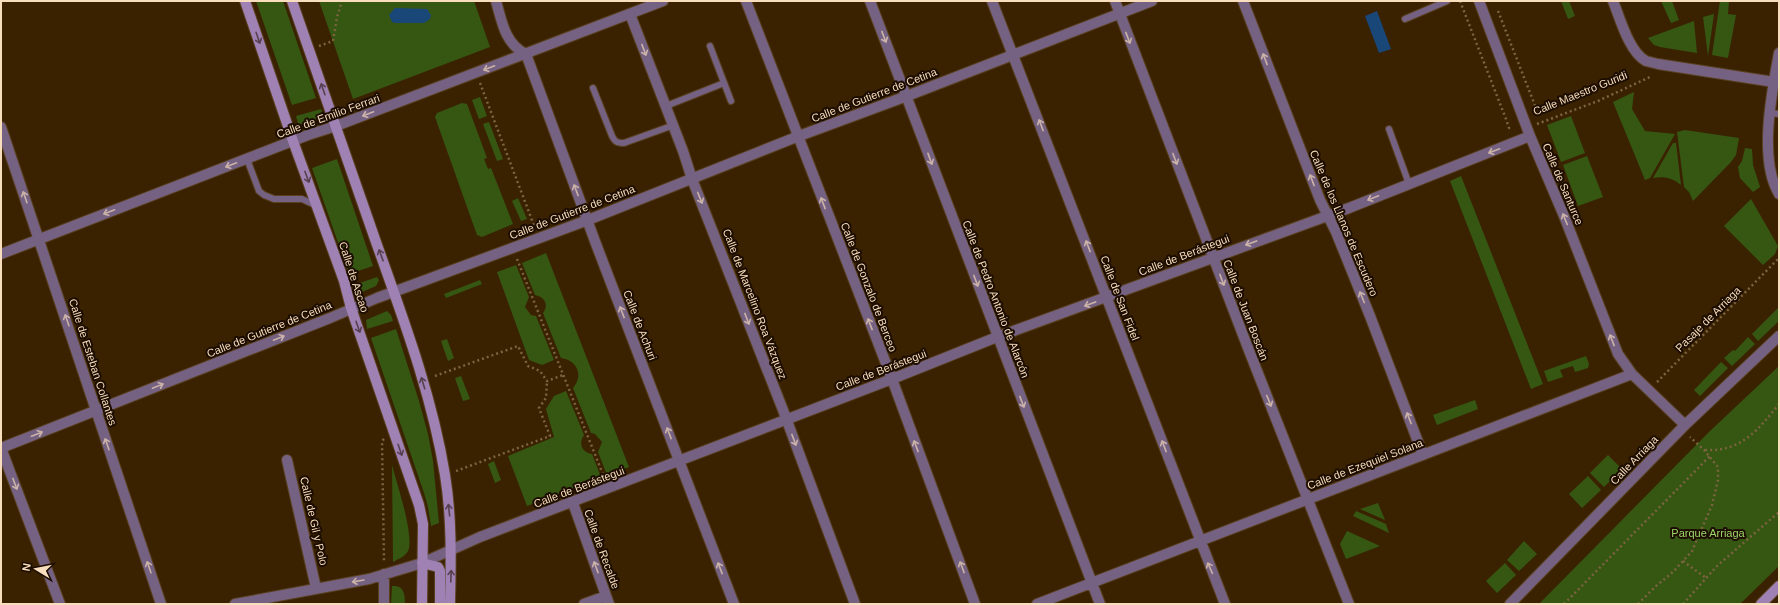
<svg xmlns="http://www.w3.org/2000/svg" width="1780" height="605" viewBox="0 0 1780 605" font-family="Arial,sans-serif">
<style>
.green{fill:#365712}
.water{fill:#184778}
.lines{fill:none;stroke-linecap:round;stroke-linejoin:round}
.lane-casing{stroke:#59401e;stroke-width:8}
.street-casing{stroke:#59401e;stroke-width:12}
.secondary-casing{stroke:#59401e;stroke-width:12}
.path{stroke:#7c6341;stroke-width:2.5;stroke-dasharray:2 3;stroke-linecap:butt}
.lane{stroke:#756181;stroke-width:6}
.street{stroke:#756181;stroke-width:10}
.secondary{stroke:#a081b4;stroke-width:10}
.oneway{stroke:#cbb2a8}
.oneway2{stroke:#574151}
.labels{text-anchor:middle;stroke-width:4;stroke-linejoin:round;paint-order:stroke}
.street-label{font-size:11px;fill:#f9debd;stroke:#1c0d00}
.park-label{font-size:11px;fill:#9dd66a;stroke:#1c0d00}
</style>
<rect width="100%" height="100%" fill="#3a2200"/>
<path class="green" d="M256,1H283L316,98L292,105Z
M319,1H474L490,47L353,99Z
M1561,1H1569L1575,16L1568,19Z
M1661,1H1672L1679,20L1671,23Z
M1720,1H1729L1728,14L1736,15L1728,58L1712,55Z
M1714,14L1708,56L1703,17Z
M1694,21L1697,53L1660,47L1654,45L1648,38Z
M1634,92L1632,109L1645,131L1675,134L1650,178L1645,180L1613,102Z
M480,97L487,116L479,119L472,100Z
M462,103L467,104L487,158L484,159L488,169L491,168L513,224L482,237L477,235L435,117L437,113Z
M321,109L322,111L319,118L304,125L298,123L296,116Z
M1571,116L1585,153L1561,162L1547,125Z
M489,122L503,159L497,161L483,124Z
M1685,130L1739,138L1736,155L1731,162L1693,201L1689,192L1684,187L1677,132Z
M1673,143H1676L1681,185C1673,178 1664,176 1653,178Z
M1745,148L1752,149L1753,165L1760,187L1753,192L1740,178L1738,167L1742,161Z
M1587,156L1603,197L1578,206L1563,165Z
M337,159L373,266L349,274L312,168Z
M1461,176L1543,384L1531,389L1450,181Z
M518,198L527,219L521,221L512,201Z
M1751,199L1778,246L1775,254L1763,265L1724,226Z
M546,253L629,467L607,475L598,452L602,442L595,434L591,433L573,388C584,375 577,360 561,358L543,313C549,305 545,297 535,295L522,263Z
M516,265L529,297L525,307L531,315L536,316L554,360L542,365L529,360L497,272Z
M377,277L379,280L376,286L362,292L360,283Z
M480,280L482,284L446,298L444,294Z
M1779,307V321L1758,341L1752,334Z
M387,311L391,315L393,321L367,329L366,320Z
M396,329L419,401L428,434L433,461L439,523L431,526L428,507L424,493L371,338Z
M1748,337L1755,344L1732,366L1724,358L1733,350L1735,351Z
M447,339L454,358L448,361L441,341Z
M1586,356L1589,364L1588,368L1575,372L1573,366L1560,370L1563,377L1548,382L1544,371Z
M1721,362L1728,368L1700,396L1694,390Z
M1779,366V566L1740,604H1539L1709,432Z
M461,376L470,399L463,401L455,378Z
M566,391L584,435C578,444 582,452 592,454L601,477L527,506L508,456L554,437L546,409L554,396Z
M1475,400L1478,409L1437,425L1433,415Z
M1608,455L1622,469L1604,487L1590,473Z
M494,461L501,480L495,483L488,464Z
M392,465C396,481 415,537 408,551C405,557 398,559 393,562Z
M1588,476L1601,490L1582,508L1569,494Z
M1378,503L1385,520L1360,509Z
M1356,511L1386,524L1389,533L1353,516Z
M1347,531L1380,546L1346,559L1340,544Z
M1524,541L1537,554L1519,571L1507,560Z
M1505,563L1516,575L1497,593L1486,581Z
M392,586C404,585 405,594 405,604H391Z"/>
<path class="water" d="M395,8L427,9L431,15L430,19L424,23H395L392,22L389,15Z
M1377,11L1391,49L1379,53L1365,16Z"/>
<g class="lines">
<defs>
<path id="lane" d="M1405,19L1447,1
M710,46L731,101
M593,88L612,136C615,142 617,143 624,143L674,125
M666,106L724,83
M1771,113L1779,114
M1389,129L1409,184
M247,159L259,191L264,195L274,199H302L317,206"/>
<path id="street" d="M496,1C502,22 505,44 526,54
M746,1L892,379L975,604
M870,1L1100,604
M992,1L1225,604
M1115,1L1248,348L1349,604
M1243,1L1320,200L1336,232L1370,316L1423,455
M1479,1L1530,136L1564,216L1618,354L1632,374
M1613,1C1620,18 1629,52 1646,61C1650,62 1654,63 1658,64L1774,82
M630,14L683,151L692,179L783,410L855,604
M1779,53C1772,91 1758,160 1779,194
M526,54L596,244L734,604
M1,127L161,604
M1,254L308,135L336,126L663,1
M1,448L330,318L377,298L588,220L799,136L907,96L1152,1
M1,448L60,604
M287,460L316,588
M573,503L609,604
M235,604L369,579L422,563L480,537L892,379L997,337L1349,208L1530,136
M384,604V574
M584,604L606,596
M1037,604L1632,374L1685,425
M1510,604L1685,425L1779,336"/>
<path id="secondary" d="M245,1L293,141L344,281L351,308L419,505L423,524L422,604
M292,1C320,82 348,162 376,242C403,318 432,395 445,475C452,518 451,561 450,604
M422,563L438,567L440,571V604
M1761,604L1779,586"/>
</defs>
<use href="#lane" class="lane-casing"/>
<use href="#street" class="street-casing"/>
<use href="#secondary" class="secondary-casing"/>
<path class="path" d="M1460,1L1506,119L1509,128L1507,131
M1498,11L1536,108L1533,109
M319,46L333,41L337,17L342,1
M480,83L535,228
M1537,124L1598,101L1650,77L1651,75
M517,259L604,477
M435,376L518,346L528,366L540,371L547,381L563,375
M1657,382L1779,258
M384,439L382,441L384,561
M1705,450C1741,452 1758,430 1779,404
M456,471L550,436L539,408L546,398L547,381
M1683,561L1706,578
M1564,604L1710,456
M1638,604L1656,586L1673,572L1692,551L1712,505L1718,480V467L1704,450L1690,437
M1683,604L1717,566L1779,512"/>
<use href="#lane" class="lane"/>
<use href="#street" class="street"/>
<use href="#secondary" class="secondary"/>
</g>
<defs><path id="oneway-shaft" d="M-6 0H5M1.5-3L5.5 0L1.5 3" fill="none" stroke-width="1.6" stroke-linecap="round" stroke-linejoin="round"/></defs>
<g class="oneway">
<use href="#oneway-shaft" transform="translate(884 37) rotate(69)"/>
<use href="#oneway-shaft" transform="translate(1128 38) rotate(69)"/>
<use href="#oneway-shaft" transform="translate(644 50) rotate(69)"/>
<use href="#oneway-shaft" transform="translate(1265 59) rotate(-111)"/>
<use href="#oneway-shaft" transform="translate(489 68) rotate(159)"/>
<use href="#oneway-shaft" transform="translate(368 114) rotate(159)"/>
<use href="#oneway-shaft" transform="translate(1041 125) rotate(-111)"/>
<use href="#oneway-shaft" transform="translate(1494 151) rotate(159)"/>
<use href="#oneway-shaft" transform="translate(930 159) rotate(70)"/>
<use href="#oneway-shaft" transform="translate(1175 159) rotate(69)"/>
<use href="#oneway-shaft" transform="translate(231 165) rotate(159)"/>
<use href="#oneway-shaft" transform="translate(1312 180) rotate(-111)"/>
<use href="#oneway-shaft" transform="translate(576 190) rotate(-111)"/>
<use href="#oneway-shaft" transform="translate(25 197) rotate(-109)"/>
<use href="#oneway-shaft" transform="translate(700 198) rotate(68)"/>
<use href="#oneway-shaft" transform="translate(1373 198) rotate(158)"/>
<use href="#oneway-shaft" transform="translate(823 203) rotate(-111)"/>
<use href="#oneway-shaft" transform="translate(109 212) rotate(159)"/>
<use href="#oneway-shaft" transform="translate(1565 219) rotate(-112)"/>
<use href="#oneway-shaft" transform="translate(1251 243) rotate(160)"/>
<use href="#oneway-shaft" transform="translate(1088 246) rotate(-111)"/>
<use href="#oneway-shaft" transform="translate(1222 280) rotate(69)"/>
<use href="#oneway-shaft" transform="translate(976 281) rotate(69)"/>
<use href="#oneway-shaft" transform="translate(1362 297) rotate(-112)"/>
<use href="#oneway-shaft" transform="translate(1090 304) rotate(160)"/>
<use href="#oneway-shaft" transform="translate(622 312) rotate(-111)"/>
<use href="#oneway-shaft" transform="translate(747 319) rotate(69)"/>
<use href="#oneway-shaft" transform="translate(67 320) rotate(-109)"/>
<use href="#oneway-shaft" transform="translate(870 324) rotate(-111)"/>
<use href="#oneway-shaft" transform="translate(279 338) rotate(-22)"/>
<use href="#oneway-shaft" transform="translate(1612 340) rotate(-111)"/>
<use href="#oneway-shaft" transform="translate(158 386) rotate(-22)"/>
<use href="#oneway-shaft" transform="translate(1269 401) rotate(68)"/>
<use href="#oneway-shaft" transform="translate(1022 402) rotate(69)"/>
<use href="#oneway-shaft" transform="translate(1409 418) rotate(-111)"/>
<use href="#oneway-shaft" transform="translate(669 433) rotate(-111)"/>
<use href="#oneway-shaft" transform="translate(37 434) rotate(-21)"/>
<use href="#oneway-shaft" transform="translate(794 440) rotate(69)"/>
<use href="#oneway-shaft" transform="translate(107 444) rotate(-109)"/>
<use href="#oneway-shaft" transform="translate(916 446) rotate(-111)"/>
<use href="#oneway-shaft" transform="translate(1164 446) rotate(-111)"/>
<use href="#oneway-shaft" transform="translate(15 484) rotate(69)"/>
<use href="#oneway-shaft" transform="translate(149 567) rotate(-109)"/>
<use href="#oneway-shaft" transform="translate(596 567) rotate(-110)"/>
<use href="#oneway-shaft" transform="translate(962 567) rotate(-111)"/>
<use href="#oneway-shaft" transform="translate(720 568) rotate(-111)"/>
<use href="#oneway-shaft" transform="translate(1210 568) rotate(-114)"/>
<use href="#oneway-shaft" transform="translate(358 581) rotate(170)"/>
</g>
<g class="oneway2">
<use href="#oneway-shaft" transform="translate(258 38) rotate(71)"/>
<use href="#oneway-shaft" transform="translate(323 89) rotate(-109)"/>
<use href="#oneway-shaft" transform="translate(307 177) rotate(70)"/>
<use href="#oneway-shaft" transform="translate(381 255) rotate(-110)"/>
<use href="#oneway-shaft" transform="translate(358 327) rotate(71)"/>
<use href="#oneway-shaft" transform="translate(423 383) rotate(-107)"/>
<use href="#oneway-shaft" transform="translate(400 450) rotate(71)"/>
<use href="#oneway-shaft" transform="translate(449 510) rotate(-96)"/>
<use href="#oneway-shaft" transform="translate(451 576) rotate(-88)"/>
</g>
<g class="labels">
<g class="street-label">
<text transform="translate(1580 93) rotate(-22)" y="4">Calle Maestro Guridi</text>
<text transform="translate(874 95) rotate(-21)" y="4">Calle de Gutierre de Cetina</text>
<text transform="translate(328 116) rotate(-20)" y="4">Calle de Emilio Ferrari</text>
<text transform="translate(1563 184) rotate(67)" y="4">Calle de Santurce</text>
<text transform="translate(572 212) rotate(-21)" y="4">Calle de Gutierre de Cetina</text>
<text transform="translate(1344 223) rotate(67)" y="4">Calle de los Llanos de Escudero</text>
<text transform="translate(1184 255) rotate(-21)" y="4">Calle de Berástegui</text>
<text transform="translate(354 277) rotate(72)" y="4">Calle de Ascao</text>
<text transform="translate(869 287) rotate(69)" y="4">Calle de Gonzalo de Berceo</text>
<text transform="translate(1120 298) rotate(69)" y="4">Calle de San Fidel</text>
<text transform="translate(996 299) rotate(69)" y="4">Calle de Pedro Antonio de Alarcón</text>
<text transform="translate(755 304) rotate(69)" y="4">Calle de Marcelino Roa Vázquez</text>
<text transform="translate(1246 310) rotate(69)" y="4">Calle de Juan Boscán</text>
<text transform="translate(1708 319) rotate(-45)" y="4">Pasaje de Arriaga</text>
<text transform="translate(640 325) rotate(69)" y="4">Calle de Achuri</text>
<text transform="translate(269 329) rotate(-22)" y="4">Calle de Gutierre de Cetina</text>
<text transform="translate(93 362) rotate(72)" y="4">Calle de Esteban Collantes</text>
<text transform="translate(881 370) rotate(-21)" y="4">Calle de Berástegui</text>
<text transform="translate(1634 460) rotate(-46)" y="4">Calle Arriaga</text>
<text transform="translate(1365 464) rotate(-21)" y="4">Calle de Ezequiel Solana</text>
<text transform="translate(579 487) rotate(-21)" y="4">Calle de Berástegui</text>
<text transform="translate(314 521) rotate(77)" y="4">Calle de Gil y Polo</text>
<text transform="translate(602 549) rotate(70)" y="4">Calle de Recalde</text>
</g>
<g class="park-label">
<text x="1708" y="537">Parque Arriaga</text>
</g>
</g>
<rect width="1780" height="605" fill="none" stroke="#f9debd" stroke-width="4"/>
<g transform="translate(36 569) rotate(280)" stroke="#1c0d00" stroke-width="3" paint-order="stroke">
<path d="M0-3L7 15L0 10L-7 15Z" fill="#f9debd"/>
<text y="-6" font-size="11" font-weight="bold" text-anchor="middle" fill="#f9debd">N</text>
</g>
</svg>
